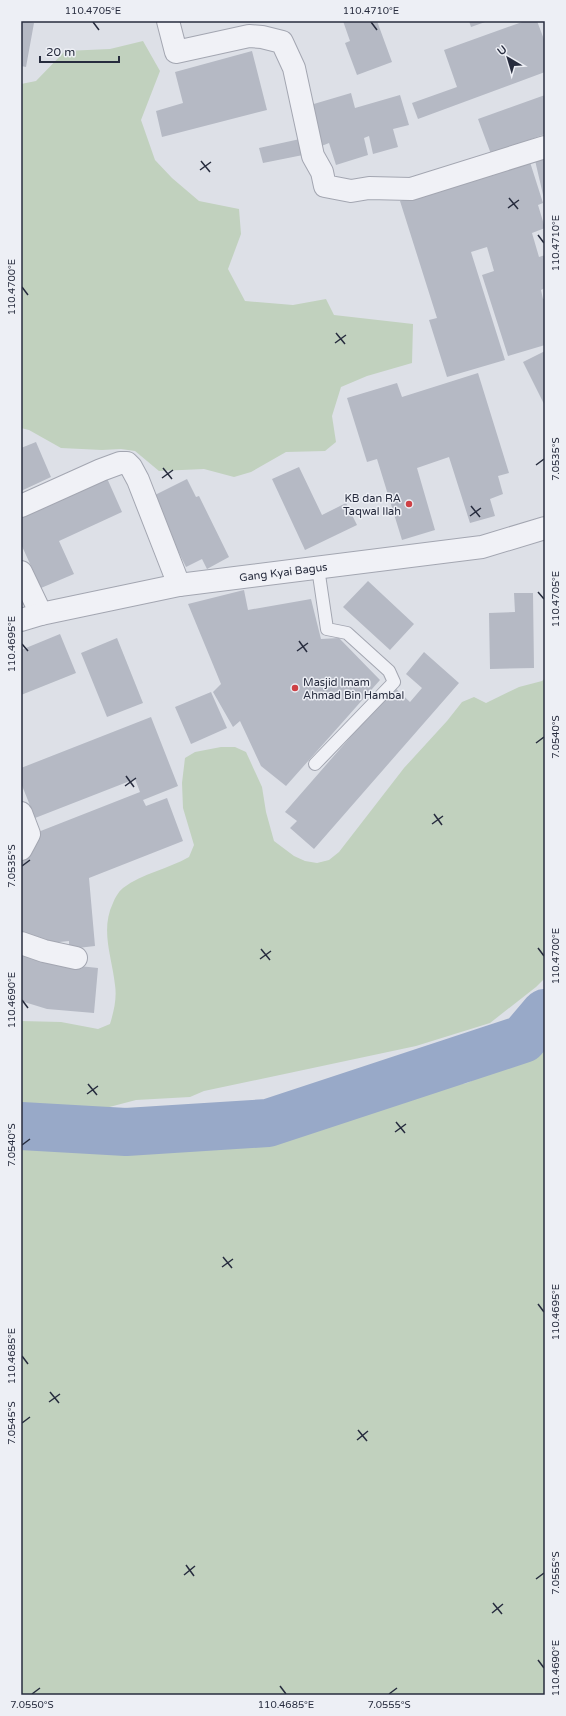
<svg xmlns="http://www.w3.org/2000/svg" width="566" height="1716" viewBox="0 0 566 1716" font-family="'Varela Round',sans-serif">
<style>
.green{fill:#c1d1be}
.lines{fill:none;stroke-linecap:round;stroke-linejoin:round}
.river{stroke:#98a9c8;stroke-width:48}
.building{fill:#b5b9c4}
.lane-casing{stroke:#a3a6b1;stroke-width:14}
.street-casing{stroke:#a3a6b1;stroke-width:24}
.lane{stroke:#f0f1f6;stroke-width:12}
.street{stroke:#f0f1f6;stroke-width:22}
.ticks{fill:none;stroke:#272c3e;stroke-width:1.5}
.poi-dot{fill:#ce4045;stroke:#edeff5;stroke-width:1.5}
.labels{text-anchor:middle;stroke-width:3;stroke-linejoin:round;paint-order:stroke}
.poi-label{font-size:11px;fill:#272c3e;stroke:#edeff5;text-anchor:end}
.street-label{font-size:11px;fill:#272c3e;stroke:#edeff5}
.neatline{fill:none;stroke:#272c3e;stroke-width:1.5}
.ticks-label{font-size:10px;text-anchor:middle;fill:#272c3e}
</style>
<rect width="100%" height="100%" fill="#dde0e7"/>
<path class="green" d="M143,41L160,71L141,120L155,160L172,178L199,201L239,209L241,234L228,269L245,301L293,305L326,299L334,315L413,324L412,363L367,376L341,387L332,416L336,442L325,451L286,452L251,472L234,477L204,469L159,471L135,451L121,449L102,450L61,448L29,430L21,428V84L36,81L65,51L110,49Z
M545,678V978L536,987L490,1023L416,1046L204,1091L190,1097L136,1100L98,1110L56,1108L44,1112L33,1113L21,1110V1021L61,1022L98,1029L110,1024C114,1011 117,998 115,985C112,957 100,930 113,903C115,898 118,892 123,888C143,873 168,869 189,857L194,845L183,808L182,783L185,758L195,752L221,747H235L246,752L262,787L266,812L274,841L294,856L305,861L317,863L329,860L339,852L404,768L447,721L462,702L474,697L486,703L519,687L542,681Z
M545,1027V1695H21V1144L31,1140L45,1137L129,1143L239,1144L410,1094L467,1083L501,1067L513,1059Z"/>
<g class="lines">
<path class="river" d="M21,1126L126,1132L268,1123L523,1039L545,1013"/>
</g>
<path class="building" d="M21,21L34,23L26,67L21,66Z
M343,21H377L392,62L357,75L345,43L350,41Z
M469,21H488L471,27Z
M525,21H537L545,42V72L418,119L412,103L457,87L444,50Z
M252,51L267,110L162,137L156,111L183,103L175,72Z
M351,93L355,108L400,95L409,125L393,129L398,147L373,154L369,136L364,138L368,155L336,165L329,143L319,147L307,106Z
M545,95V134L491,154L478,119Z
M300,139L303,155L263,163L259,148Z
M545,153V199H544L534,156Z
M529,159L543,203L538,205L545,228L532,233L539,257L545,255V288L541,290L543,299L545,298V345L508,356L482,275L494,271L487,247L471,252L505,360L447,377L429,320L437,318L400,201Z
M545,351V406L523,362Z
M478,373L509,473L498,476L503,494L490,499L495,516L470,523L449,457L417,468L435,530L402,540L377,459L367,462L347,398L397,383L402,397Z
M36,442L51,477L21,491V448Z
M299,467L322,515L346,503L357,525L305,550L272,479Z
M106,476L122,512L59,541L74,574L41,588L21,544V514Z
M187,479L196,497L199,496L229,557L207,569L202,559L186,567L151,497Z
M368,581L414,624L390,650L343,607Z
M244,590L248,610L311,599L321,639L339,638L380,680L286,786L261,766L240,721L233,727L213,692L221,684L188,604Z
M514,593H533L534,668L490,669L489,613L515,612Z
M60,634L76,673L21,695V650Z
M117,638L143,703L107,717L81,653Z
M424,652L459,683L314,849L290,828L297,821L285,812L394,687L410,702L422,688L406,674Z
M211,692L227,728L191,744L175,707Z
M151,717L178,786L143,800L146,806L167,798L183,841L89,878L95,946L69,949V941L40,944L21,933V863L33,834L140,792L135,779L35,818L21,783V768Z
M21,949L51,963L98,968L94,1013L47,1009L21,1001Z"/>
<g class="lines">
<defs>
<path id="lane" d="M315,764L394,682L389,671L347,633L327,629L318,568"/>
<g id="street">
<path d="M168,21L176,52L249,36L262,37L282,42L294,68L313,156L322,172L325,186L351,191L369,188L411,189L545,147"/>
<path d="M21,506L101,470L120,463H127L131,467L138,480L179,585"/>
<path d="M21,572L41,614"/>
<path id="s1" d="M21,620L41,614L179,585L482,547L545,528"/>
<path d="M21,813L29,834L21,849"/>
<path d="M21,943L44,951L76,958"/>
</g>
</defs>
<use href="#lane" class="lane-casing"/>
<use href="#street" class="street-casing"/>
<use href="#lane" class="lane"/>
<use href="#street" class="street"/>
</g>
<path class="ticks" d="M93,22L99,30M371,22L377,30M201,161L210,172M200,170L211,162M509,198L518,209M508,208L519,200M538,235L544,243M22,287L28,295M336,333L345,344M335,343L346,335M536,465L544,459M163,468L172,479M162,478L173,470M471,506L480,517M470,516L481,508M538,592L544,599M299,641L307,652M22,644L28,651M297,651L308,643M536,743L544,737M126,776L134,787M125,786L136,778M434,814L442,825M432,824L443,816M22,866L30,860M538,948L544,956M261,949L270,960M260,959L271,951M22,1000L28,1008M88,1084L97,1095M87,1094L98,1086M396,1122L405,1133M395,1132L406,1124M22,1145L30,1139M223,1257L232,1268M222,1267L233,1259M538,1304L544,1312M22,1356L28,1364M50,1392L59,1403M49,1402L60,1394M22,1423L30,1417M358,1430L367,1441M357,1440L368,1431M186,1565L194,1576M184,1575L195,1566M536,1579L544,1573M493,1603L502,1614M492,1613L503,1604M538,1660L544,1668M280,1686L286,1694M32,1694L40,1688M389,1694L397,1688"/>
<g class="poi-dot">
<circle cx="409" cy="504" r="4"/>
<circle cx="295" cy="688" r="4"/>
</g>
<g class="labels">
<g class="poi-label">
<text x="401" y="502">KB dan RA<tspan x="401" dy="13">Taqwal Ilah</tspan></text>
<text x="303" y="686" text-anchor="start">Masjid Imam<tspan x="303" dy="13">Ahmad Bin Hambal</tspan></text>
</g>
<g class="street-label">
<text dy="4" stroke="none"><textPath href="#s1" startOffset="267">Gang Kyai Bagus</textPath></text>
</g>
</g>
<rect width="566" height="1716" fill="none" stroke="#edeff5" stroke-width="44"/>
<g transform="translate(508 58) rotate(322)" stroke="#edeff5" stroke-width="3" paint-order="stroke">
<path d="M0-3L7 15L0 10L-7 15Z" fill="#272c3e"/>
<text y="-6" font-size="11" font-weight="bold" text-anchor="middle" fill="#272c3e">U</text>
</g>
<path d="M40 56v6h79v-6" fill="none" stroke="#272c3e" stroke-width="2"/>
<text x="46" y="56" font-size="12" fill="#272c3e" stroke="#edeff5" stroke-width="3" paint-order="stroke">20 m</text>
<rect x="22" y="22" width="522" height="1672" class="neatline"/>
<g class="ticks-label">
<text x="93" y="14">110.4705°E</text>
<text x="371" y="14">110.4710°E</text>
<text transform="translate(555 243) rotate(-90)" y="4">110.4710°E</text>
<text transform="translate(11 287) rotate(-90)" y="4">110.4700°E</text>
<text transform="translate(555 459) rotate(-90)" y="4">7.0535°S</text>
<text transform="translate(555 599) rotate(-90)" y="4">110.4705°E</text>
<text transform="translate(11 644) rotate(-90)" y="4">110.4695°E</text>
<text transform="translate(555 737) rotate(-90)" y="4">7.0540°S</text>
<text transform="translate(11 866) rotate(-90)" y="4">7.0535°S</text>
<text transform="translate(555 956) rotate(-90)" y="4">110.4700°E</text>
<text transform="translate(11 1000) rotate(-90)" y="4">110.4690°E</text>
<text transform="translate(11 1145) rotate(-90)" y="4">7.0540°S</text>
<text transform="translate(555 1312) rotate(-90)" y="4">110.4695°E</text>
<text transform="translate(11 1356) rotate(-90)" y="4">110.4685°E</text>
<text transform="translate(11 1423) rotate(-90)" y="4">7.0545°S</text>
<text transform="translate(555 1573) rotate(-90)" y="4">7.0555°S</text>
<text transform="translate(555 1668) rotate(-90)" y="4">110.4690°E</text>
<text x="32" y="1708">7.0550°S</text>
<text x="286" y="1708">110.4685°E</text>
<text x="389" y="1708">7.0555°S</text>
</g>
</svg>
